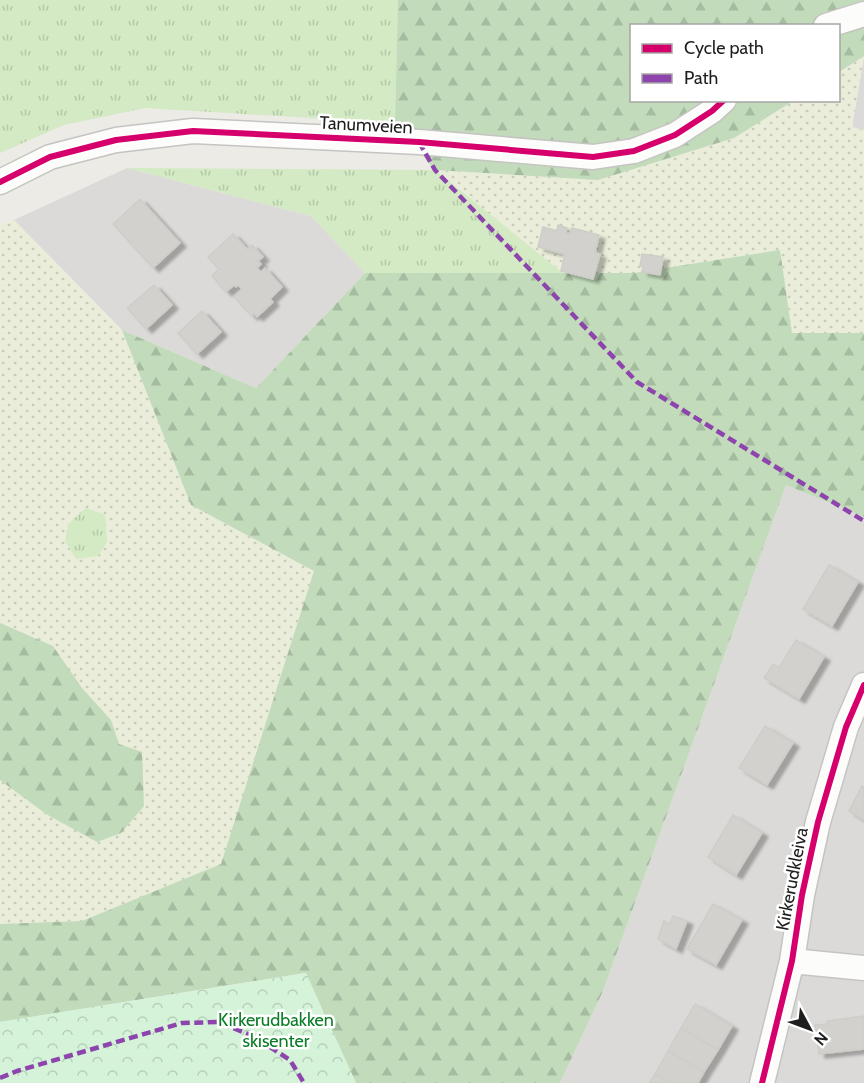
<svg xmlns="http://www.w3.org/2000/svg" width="864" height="1083" viewBox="0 0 864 1083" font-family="Cabin,sans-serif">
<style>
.residential{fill:#dbdad8}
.farmland{fill:url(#farmland-dots)}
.grass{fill:url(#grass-tufts)}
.forest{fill:url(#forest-firs)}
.park{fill:url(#park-crowns)}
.building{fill:#d3d1cd;stroke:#cfcdc8;stroke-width:1.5;filter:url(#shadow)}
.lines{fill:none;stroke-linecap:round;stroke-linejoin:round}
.street-casing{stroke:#c5c4c2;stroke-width:27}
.street{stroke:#fcfcfb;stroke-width:24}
.quiet{stroke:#8e44ad;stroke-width:4.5;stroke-dasharray:9 4.5;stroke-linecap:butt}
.cycleway-casing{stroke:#fff;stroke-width:10}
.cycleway{stroke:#d6006c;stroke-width:6}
.labels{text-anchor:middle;stroke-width:5;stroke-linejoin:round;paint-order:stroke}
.street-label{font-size:18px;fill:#1e1e1e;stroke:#fff}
.park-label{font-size:18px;fill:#0a7d26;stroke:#fff}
</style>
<defs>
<pattern id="farmland-dots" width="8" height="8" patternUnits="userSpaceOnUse" patternTransform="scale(1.5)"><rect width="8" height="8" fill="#e9edd9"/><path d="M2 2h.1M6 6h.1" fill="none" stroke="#c7cbba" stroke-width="1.8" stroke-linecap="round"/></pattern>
<pattern id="grass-tufts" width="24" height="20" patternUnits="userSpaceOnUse" patternTransform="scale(1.5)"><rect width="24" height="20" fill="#d3eac4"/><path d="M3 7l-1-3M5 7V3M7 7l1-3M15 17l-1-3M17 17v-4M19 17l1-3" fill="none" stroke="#b5c8a8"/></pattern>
<pattern id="forest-firs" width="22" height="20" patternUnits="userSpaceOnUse" patternTransform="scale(1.5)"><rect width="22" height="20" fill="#c2dcbb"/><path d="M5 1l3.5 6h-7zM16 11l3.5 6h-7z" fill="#a6bca0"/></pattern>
<pattern id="park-crowns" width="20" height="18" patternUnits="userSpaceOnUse" patternTransform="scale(1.5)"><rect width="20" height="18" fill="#d4f3d9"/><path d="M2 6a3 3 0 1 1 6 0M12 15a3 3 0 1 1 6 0" fill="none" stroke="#b6d0ba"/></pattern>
<filter id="shadow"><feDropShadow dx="6" dy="4" stdDeviation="1.5" flood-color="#0004"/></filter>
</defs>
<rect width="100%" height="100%" fill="#ecebe6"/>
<path class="residential" d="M864,56V130L852,128Z
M127,168L311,216L365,273L256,388L122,330L14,220Z
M786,485L864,517V1083H560L603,991Z"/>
<path class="farmland" d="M864,56L852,127L864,130V333H792L780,250L634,273H563L435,170L598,180L734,138L793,101L838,100L839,72Z
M14,220L122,330L191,505L314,571L221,864L82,921L0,924V780L46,814L119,744L111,720L82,688L53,646L0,623V224Z"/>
<path class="grass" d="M0,0H398L395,123L145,108L64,125L0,153Z
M127,168L435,170L563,273H365L311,216Z
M86,508L105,515L107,542L98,556L76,559L65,541L68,524Z"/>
<path class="forest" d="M398,0H864V56L839,72L838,26H632V100L793,101L734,138L598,180L435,170L395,123Z
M780,250L792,333H864V517L786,485L603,991L560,1083H356L305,973L0,1022V924L82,921L221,864L314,571L191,505L122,330L256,388L365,273H634Z
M0,623L53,646L82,688L111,720L119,744L142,752L144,806L121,833L97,842L46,814L0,780Z"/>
<path class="park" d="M306,973L356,1083H0V1022Z"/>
<path class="building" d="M140,199L180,243L153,268L113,224Z
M558,225L567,228L566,233L570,234L572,228L599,235L595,253L600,254L593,279L561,271L565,254L538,247L543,227L557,231Z
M233,234L247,249L252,245L263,257L258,261L261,264L257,268L261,272L265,268L282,287L270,299L273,302L257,317L254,313L252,316L234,297L242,289L238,285L236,287L234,285L226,292L212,276L219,269L208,257Z
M642,254L663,257L660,275L642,272L643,266H640Z
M154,285L172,305L146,329L127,308Z
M202,311L221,332L197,354L178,333Z
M829,565L858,582L832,626L803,609Z
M796,640L824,657L799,699L764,678L773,664L779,668Z
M765,726L793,743L767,785L739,768Z
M862,786L864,787V820L849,811Z
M733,815L762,833L736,875L708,857Z
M713,904L742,920L716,965L687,949Z
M673,916L687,921L676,949L658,939L664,921L670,924Z
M695,1004L732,1026L718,1050L681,1028Z
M864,1016V1049L819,1054L815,1025L828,1024L827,1021Z
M681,1028L718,1050L704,1072L668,1051Z
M668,1051L704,1072L698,1083H671L655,1074Z
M655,1074L671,1083H649Z"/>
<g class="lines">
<defs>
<path id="street" d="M826,26L864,14
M0,182L50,157L116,140L193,131L419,142L593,157L634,151L675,135L712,111L724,100
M792,961L864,968
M762,1083L792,961L802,895L818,822L846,727L864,685"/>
</defs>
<use href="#street" class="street-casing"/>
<use href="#street" class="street"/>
<path class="quiet" d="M419,142L435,170L637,382L864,521
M0,1078L17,1071L182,1023L218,1022L253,1036L290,1060L304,1083"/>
<defs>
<path id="cycleway" d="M0,182L50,157L116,140L193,131L419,142L593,157L634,151L675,135L712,111L724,100
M762,1083L792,961L802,895L818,822L846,727L864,685"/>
</defs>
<use href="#cycleway" class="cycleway-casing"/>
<use href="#cycleway" class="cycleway"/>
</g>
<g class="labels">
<g class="street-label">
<text transform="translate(366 125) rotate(3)" y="6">Tanumveien</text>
<text transform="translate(792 879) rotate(-79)" y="6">Kirkerudkleiva</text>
</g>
<g class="park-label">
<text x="276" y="1026">Kirkerudbakken<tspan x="276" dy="21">skisenter</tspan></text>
</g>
</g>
<rect x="630" y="24" width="210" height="78" fill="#ffffff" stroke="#a5a5a5" stroke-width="1.5"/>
<rect x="642" y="44" width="30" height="9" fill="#d6006c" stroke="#a5a5a5" stroke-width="1.5"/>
<text x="684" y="54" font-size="18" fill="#1e1e1e">Cycle path</text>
<rect x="642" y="74" width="30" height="9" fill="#8e44ad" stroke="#a5a5a5" stroke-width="1.5"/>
<text x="684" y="84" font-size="18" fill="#1e1e1e">Path</text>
<g transform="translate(810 1029) rotate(131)" stroke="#ffffff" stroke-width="4.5" paint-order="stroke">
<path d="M0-4.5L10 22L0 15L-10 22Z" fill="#1e1e1e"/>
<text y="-9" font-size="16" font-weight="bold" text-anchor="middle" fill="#1e1e1e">N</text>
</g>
</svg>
